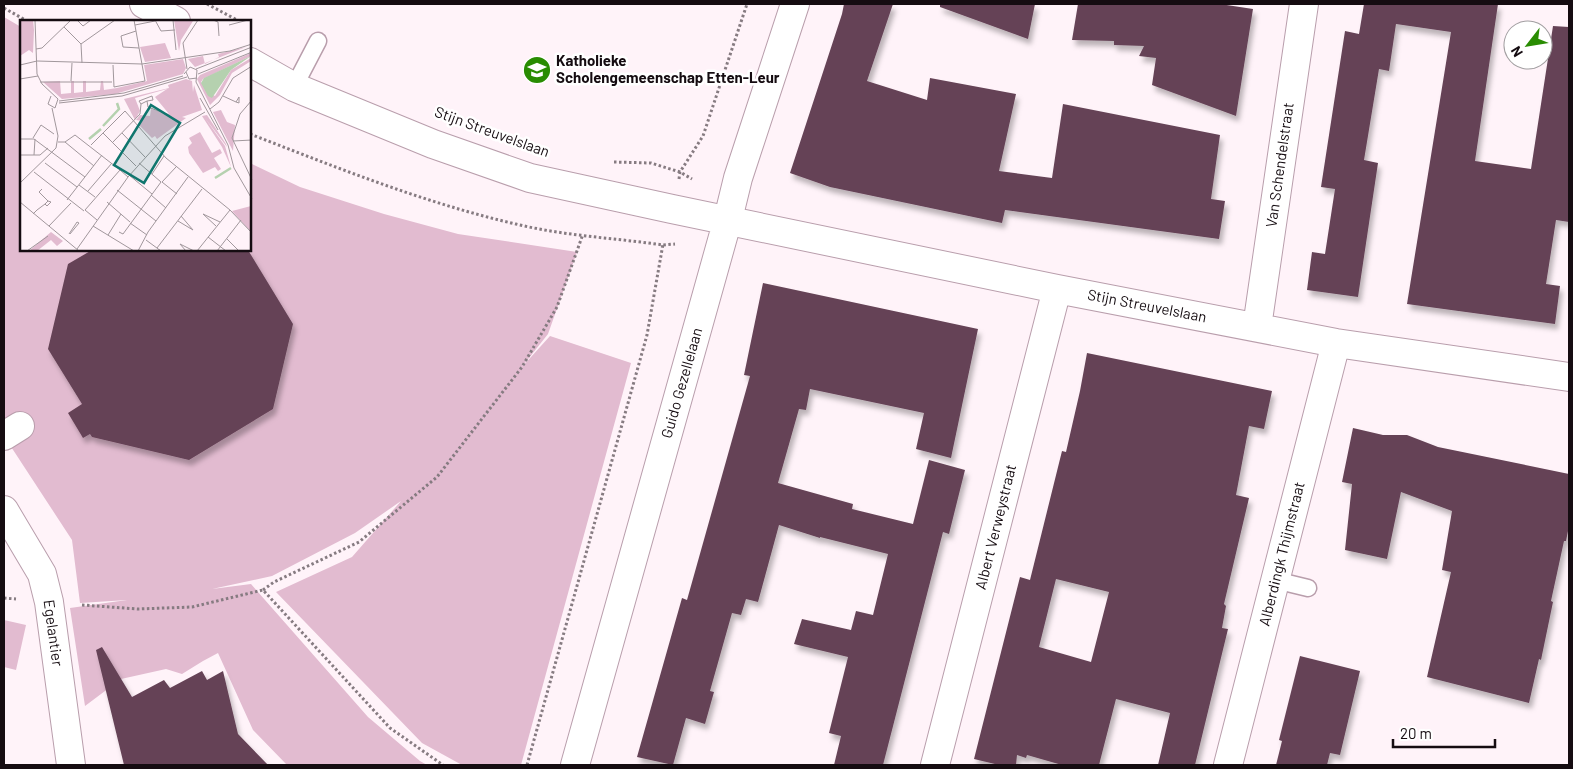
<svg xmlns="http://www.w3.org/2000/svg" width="1573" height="769" viewBox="0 0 1573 769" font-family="Barlow,sans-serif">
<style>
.green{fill:#e2bbd0}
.building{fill:#654356;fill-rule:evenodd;filter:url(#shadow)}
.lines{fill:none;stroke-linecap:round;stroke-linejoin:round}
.lane-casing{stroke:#b99eac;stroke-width:19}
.street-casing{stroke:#b99eac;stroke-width:30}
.path{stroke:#867b81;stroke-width:3;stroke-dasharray:2.5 2.5;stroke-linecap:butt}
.lane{stroke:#fff;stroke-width:16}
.street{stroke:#fff;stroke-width:28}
.labels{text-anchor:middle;stroke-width:5;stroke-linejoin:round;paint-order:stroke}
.poi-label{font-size:15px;font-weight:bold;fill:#150c11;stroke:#fff;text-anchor:start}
.street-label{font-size:15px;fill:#150c11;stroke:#fff}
.inset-river{fill:none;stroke:#b5d1af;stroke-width:2.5}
.inset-road{fill:none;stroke:#a1979c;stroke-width:1}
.view{fill:#0f766e;fill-opacity:0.15;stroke:#0f766e;stroke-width:2.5}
.inset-edge{fill:none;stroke:#150c11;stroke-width:2.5}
</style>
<defs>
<filter id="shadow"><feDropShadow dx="3" dy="5.5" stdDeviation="2.5" flood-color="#0004"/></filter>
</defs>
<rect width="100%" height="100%" fill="#fff3f9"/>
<path class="green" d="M4,17L21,27V250H250V163L300,187L384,214L458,234L577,252L548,334L521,368L550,336L631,363L521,765H462L422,743L276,592L352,557L401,501L355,533L272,576L212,589L251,584L368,717L420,761L427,765H287L253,730L218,653L203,661L182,674L166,669L121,679L85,706L70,608L127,600L80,603L72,540L4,436Z
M4,620L26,625L16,670L4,667Z"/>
<path class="building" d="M844,4H893L867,81L927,100L930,78L1016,94L999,171L1052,178L1063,104L1220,135L1211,199L1225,201L1219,239L1005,210L1002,223L830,187L790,173L842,14Z
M940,4H1035L1028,39L940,7Z
M1078,4H1220L1253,9L1236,116L1152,85L1156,58L1139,56L1144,46L1114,45V41L1072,40Z
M1364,4H1498L1475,161L1531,169L1553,26L1569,27V222L1556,220L1546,284L1560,286L1555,324L1407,304L1451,32L1396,24L1389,71L1379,69L1364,160L1378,163L1358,297L1307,290L1312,252L1325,254L1335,189L1321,187L1345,31L1359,34Z
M92,250H248L293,324L273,409L189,460L92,437L90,434L83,438L68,413L82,404L48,349L68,264Z
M763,283L978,329L951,458L916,449L924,413L810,389L806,410L799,409L778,483L853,504L852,509L913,524L929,460L965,470L949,534L943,532L883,765H834L841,736L829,733L848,657L794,644L802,619L851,630L856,611L873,615L888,554L820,537V538L779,525L758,602L746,599L741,615L732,613L710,691L714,692L705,724L686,718L673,765L637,757L682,598L687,600L750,376L744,375Z
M1087,353L1272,391L1264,429L1249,426L1236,495L1249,498L1224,604L1226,606L1222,628L1228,629L1195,765H1158L1170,713L1116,699L1099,765H1062L1027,755L1026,758L1017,755L1016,765H999L974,759L1020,577L1030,580L1062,451L1066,452L1080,391ZM1056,579L1109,592L1091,662L1039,647Z
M1353,428L1383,435H1407L1438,447L1569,474V526L1566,541H1564L1551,601L1553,602L1541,660L1539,659L1529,703L1427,677L1451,572L1442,570L1452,511L1401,492L1387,559L1345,550L1352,484L1342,482Z
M102,647L132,697L164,680L170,688L202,671L207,680L223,671L238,734L268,765H124L96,650Z
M1300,656L1360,671L1340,755L1330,753L1327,765H1276L1282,741L1279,740Z"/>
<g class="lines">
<defs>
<path id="lane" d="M294,87L318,41
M1275,580L1308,588"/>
<path id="street" d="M144,4L176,21
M250,62L294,87L433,144L530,178L672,209L1057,289L1336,343L1569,377
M1257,327L1304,4
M4,436L20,426
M4,510L42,574L49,602L71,765
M575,765L728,219L738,178L795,4
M935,765L1057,289
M1228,765L1336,343"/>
</defs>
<use href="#lane" class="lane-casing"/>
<use href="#street" class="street-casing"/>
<path class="path" d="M207,4L239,21
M4,8L27,21
M250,134C338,168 427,204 520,225C567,236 615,238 663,245L675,244
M614,162L651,163L680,172L692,179
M679,179L680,172L703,136L747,4
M263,590L274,582L359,542L437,477L522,367L557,307L583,234
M4,598L16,599
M82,605L138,609L192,607L263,590L390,728L443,765
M527,765L647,335L663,244"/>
<use href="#lane" class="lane"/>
<use href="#street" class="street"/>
</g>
<defs>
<symbol id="school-disc" viewBox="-11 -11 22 22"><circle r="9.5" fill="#298c02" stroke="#fff"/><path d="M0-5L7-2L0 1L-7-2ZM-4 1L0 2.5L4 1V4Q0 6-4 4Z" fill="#fff"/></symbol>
</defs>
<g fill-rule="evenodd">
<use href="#school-disc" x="521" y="54" width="32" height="32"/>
</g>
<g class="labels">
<g class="poi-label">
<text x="556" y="66">Katholieke<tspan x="556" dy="17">Scholengemeenschap Etten-Leur</tspan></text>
</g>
<g class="street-label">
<text transform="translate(492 132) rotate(20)" y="5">Stijn Streuvelslaan</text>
<text transform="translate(1280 165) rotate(-82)" y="5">Van Schendelstraat</text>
<text transform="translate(1147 306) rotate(11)" y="5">Stijn Streuvelslaan</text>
<text transform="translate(682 383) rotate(-74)" y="5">Guido Gezellelaan</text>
<text transform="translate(996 527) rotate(-76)" y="5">Albert Verweystraat</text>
<text transform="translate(1282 554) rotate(-76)" y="5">Alberdingk Thijmstraat</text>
<text transform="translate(53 633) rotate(82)" y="5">Egelantier</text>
</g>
</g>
<g transform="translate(20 20)">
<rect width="231" height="231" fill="#fff3f9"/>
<path d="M0,0H13L14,10L13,33L9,30L0,36ZM154,0L173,1L161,20L159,31ZM145,23L151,38L125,42L120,27ZM226,27L175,47L168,39L183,36L185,44L199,37L198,34ZM231,33V36L183,59L181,62L187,72L195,76L211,50L231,38V41L212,53L200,75L190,85L177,59L180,55ZM163,39L166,48L163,54L95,74L42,79L23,62L40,61L41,74L51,73V61H54V73L63,72V61H66V72L80,70L81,61H83L84,70L97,68L127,61L124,45ZM166,59L172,61L173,72L174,65L182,90L162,97L166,98L137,119L135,116L132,118L118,104L122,101L116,100L120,95L130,96L131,89L149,94L135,77L147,69L115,78L120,91L115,100L104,79L149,68L148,65ZM201,90L207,102L215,105L213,131L193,92ZM187,95L206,124L207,127L185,98L205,126L211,147L202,127L182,96ZM180,112L192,133L200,129L202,133L194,138L201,149L198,151L195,147L183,153L169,133L168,127L172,123L169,118ZM231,186L232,188L231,212L212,191ZM31,212L43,221L37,226L31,220L17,231H9Z" fill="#e2bbd0"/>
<path d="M231,36L211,50L192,78L188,76L181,63L184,58Z" fill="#b5d1af"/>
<path class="inset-river" d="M83,106L99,89L97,83M69,119L81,109M195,158L211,148"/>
<path class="inset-road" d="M15,0L17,54L22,64L38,79L35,88L28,84L31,76M57,0L63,6L71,0M135,0L141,11L155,10M153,0L156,30M193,0L198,2L199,16M115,5L135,1M209,5L228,0M44,7L61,24L62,43M116,11L101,16L103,27L119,28M61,24L95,0M16,29L22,28L51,0M0,45L17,41L122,44L210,31L232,24M93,45L94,67L125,61L114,0M167,49L163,23L178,0M176,49L232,27M166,52L169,59L177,58M164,54L170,47L177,50L176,62L208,125L214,148L232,179M178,54L232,32M0,59L18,56M51,61L52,43M20,62H92M203,76L216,82L219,83V77L216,82M180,78L198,110M232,80L220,94L212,118L232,160M39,81L104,73L163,56M127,81L133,80L132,76L119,81L121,84L127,81L128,87L144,93M39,83L102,76L167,57M190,89L199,82L213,58L232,46M83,113L116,146M102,113L125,137M13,118L21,105L34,114M0,119H14L65,157M213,121L232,120M38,122H45L55,115L100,150M45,122L74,146M93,122L120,94L121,84M71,125L105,91L146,138L210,190L232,213M0,135H20L28,128M14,135L15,119M25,143L57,167M119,143L141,162M14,152L64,191M132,154L144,136M109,155L132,174M108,157L145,116L185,92M142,162L156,147M142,162L157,174M0,163L36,128L38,116L32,88M59,165L75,177M22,169L19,172L28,181M97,170L136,201M68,171L92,143M131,175L146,188M47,180L82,135M0,182L59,231M87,182L110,202M13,194L17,190L25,184L28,181L31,182L27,186L25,184M158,201L173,210L161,196M110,203L127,215M29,206L51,183M73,206L114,231M196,206L183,194L200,202M99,212L103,214L141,162M49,214L57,202L59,203L50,214M88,215L101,194M188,217L206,231M207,219L219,231M126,220L141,231M137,228L182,169M57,229L108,157L100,150L65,190L77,200M7,231L28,216M118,231L128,212L168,157M166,231L160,224L174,231M177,231L210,190M197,231L221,200"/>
<path class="view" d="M131,85L160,103L124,163L94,145Z"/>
<rect width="231" height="231" class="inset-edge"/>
</g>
<rect width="1573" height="769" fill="none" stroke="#150c11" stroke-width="10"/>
<g transform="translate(1528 45) rotate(239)"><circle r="24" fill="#ffffff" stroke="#a19ea0"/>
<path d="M0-4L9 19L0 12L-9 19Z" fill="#298c02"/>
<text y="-8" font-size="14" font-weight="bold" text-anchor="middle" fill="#150c11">N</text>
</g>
<path d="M1393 739v8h102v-8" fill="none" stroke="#150c11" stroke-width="2.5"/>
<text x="1400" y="739" font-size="15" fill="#150c11" stroke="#ffffff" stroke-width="4" paint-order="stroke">20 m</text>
</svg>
